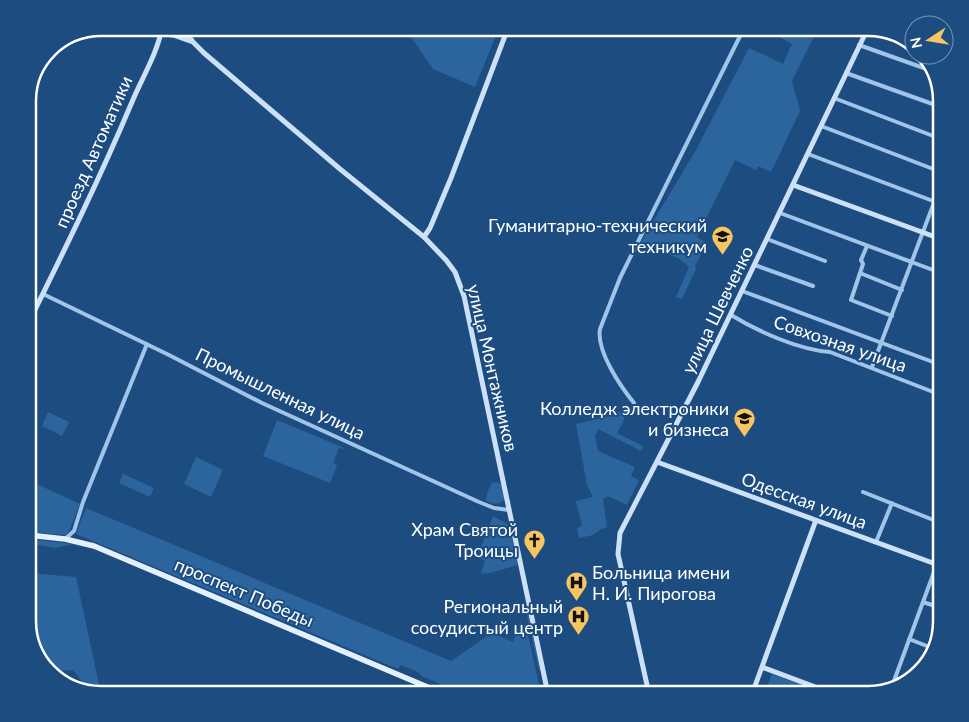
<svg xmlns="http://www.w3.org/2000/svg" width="969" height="722" viewBox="0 0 969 722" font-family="Lato,sans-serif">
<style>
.green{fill:#2c659d}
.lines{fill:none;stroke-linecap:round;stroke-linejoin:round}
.street{stroke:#a1c5e9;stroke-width:4}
.secondary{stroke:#cce1f7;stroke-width:5}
.primary{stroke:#e4f0fe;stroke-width:5.5}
.labels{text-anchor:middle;stroke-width:4;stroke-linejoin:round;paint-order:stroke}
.street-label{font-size:18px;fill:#fff;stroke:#1d4d80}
.poi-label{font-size:18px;fill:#fff;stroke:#1d4d80;text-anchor:end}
.rim{fill:none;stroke:#fff;stroke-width:2.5}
</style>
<rect width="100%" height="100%" fill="#1d4d80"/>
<path class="green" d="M405,28H499L475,87L433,69Z
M762,28H818L792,81L800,111L771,172L758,166L756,170L735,160L697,237L707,243L695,266L696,269L682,299L676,297L689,267L678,258L641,242L696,150L749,48L783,64L792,44Z
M622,411L621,415L625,418L617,433L643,446L641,451L598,429L595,436L598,451L635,467L631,476L639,480L627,505L608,496L603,499L607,527L601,529L593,535L579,538L577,528L582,526L576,501L593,497L587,485L576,424L606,417Z
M48,412L69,422L62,436L42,426Z
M277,420L344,448V449L339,448L333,463L337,465L330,483L263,456Z
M196,457L223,470L211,497L184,484Z
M123,474L154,488L150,497L119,483Z
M28,480L80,504L69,531L66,535L28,532Z
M497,482L501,484L505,499C499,505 494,504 486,501C486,495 489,488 492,483Z
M86,508L451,661L492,633L513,642L520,622L526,625L541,694H465L421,676L418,672L401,665L398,669L76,534Z
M493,516L509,525L518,565L486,574L481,573L485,561L477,557Z
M28,539L73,544L55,548L34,544L28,546Z
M28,573L76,577L101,694L89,690L73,670L49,671L39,658L43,654C41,645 39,634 29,632L28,625Z
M525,607L527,608L540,669L539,670Z
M772,674L825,694H764Z"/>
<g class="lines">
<path class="street" d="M859,45L935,72
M846,73L941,107
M834,98L941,139
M821,126L941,172
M808,154L941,204
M780,213L941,273
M767,239L825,261
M867,246L861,260L863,264L851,300L892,316
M755,265L813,286
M860,273L902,290
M742,291L941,365
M43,294L169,355L262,403L479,502L494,508L509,510
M731,315C757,331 799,350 830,352L941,395
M872,367L941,184
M634,403C621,387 596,351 600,329L620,278L744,28
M937,481L941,483
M863,492L941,523
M65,539L74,531L83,502L147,344
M876,542L892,503
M923,602L941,608
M909,639L932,648
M895,678L907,682
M891,689L941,553"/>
<path class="secondary" d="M162,28L166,33L171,35L178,32L180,28
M183,28L193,42L204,53L340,169L424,237L446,260L455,272L464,296L548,694
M173,35L193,42
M793,185L941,239
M424,237L430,228L451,178L508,28
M28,324C64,251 100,178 132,102C142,78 157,54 162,28
M657,462L941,566
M762,667L834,694
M649,694L618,554L620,533L698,382L868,28
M752,694L816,520"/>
<path class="primary" d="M28,535L65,539L94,546L444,694"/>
</g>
<defs>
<symbol id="university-pin" viewBox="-11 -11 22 30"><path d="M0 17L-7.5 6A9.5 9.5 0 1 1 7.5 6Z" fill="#f9c560" stroke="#1d4d80"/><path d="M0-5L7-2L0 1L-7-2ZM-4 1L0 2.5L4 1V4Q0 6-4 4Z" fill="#111"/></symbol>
<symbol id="church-pin" viewBox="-11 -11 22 30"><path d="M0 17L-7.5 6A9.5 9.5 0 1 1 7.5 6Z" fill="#f9c560" stroke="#1d4d80"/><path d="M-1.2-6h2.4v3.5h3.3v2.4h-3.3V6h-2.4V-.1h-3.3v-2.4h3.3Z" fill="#111"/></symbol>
<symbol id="hospital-pin" viewBox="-11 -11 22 30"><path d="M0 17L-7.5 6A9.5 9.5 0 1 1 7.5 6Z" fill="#f9c560" stroke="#1d4d80"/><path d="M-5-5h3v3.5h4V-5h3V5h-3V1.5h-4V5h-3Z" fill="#111"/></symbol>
</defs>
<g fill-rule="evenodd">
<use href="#university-pin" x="710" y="224" width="25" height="34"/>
<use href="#university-pin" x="732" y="406" width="25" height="34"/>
<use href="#church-pin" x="522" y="528" width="25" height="34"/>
<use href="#hospital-pin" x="564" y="570" width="25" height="34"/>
<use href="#hospital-pin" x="566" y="604" width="25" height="34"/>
</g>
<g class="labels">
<g class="street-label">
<text transform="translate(94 152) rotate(-66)" y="6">проезд Автоматики</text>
<text transform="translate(718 310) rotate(-64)" y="6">улица Шевченко</text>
<text transform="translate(840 344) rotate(19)" y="6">Совхозная улица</text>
<text transform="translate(492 368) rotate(77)" y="6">улица Монтажников</text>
<text transform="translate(280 394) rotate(26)" y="6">Промышленная улица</text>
<text transform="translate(804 501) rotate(20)" y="6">Одесская улица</text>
<text transform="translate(244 593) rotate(23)" y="6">проспект Победы</text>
</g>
<g class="poi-label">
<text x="707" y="232">Гуманитарно-технический<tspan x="707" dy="21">техникум</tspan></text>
<text x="729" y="415">Колледж электроники<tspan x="729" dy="21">и бизнеса</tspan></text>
<text x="518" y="536">Храм Святой<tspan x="518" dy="21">Троицы</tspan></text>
<text x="592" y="579" text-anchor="start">Больница имени<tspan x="592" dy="21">Н. И. Пирогова</tspan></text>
<text x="563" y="613">Региональный<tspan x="563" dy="21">сосудистый центр</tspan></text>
</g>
</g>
<path d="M0 0H969V722H0ZM101 36H868A65 65 0 0 1 933 101V621A65 65 0 0 1 868 686H101A65 65 0 0 1 36 621V101A65 65 0 0 1 101 36Z" fill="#1d4d80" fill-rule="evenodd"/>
<path class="rim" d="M101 36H868A65 65 0 0 1 933 101V621A65 65 0 0 1 868 686H101A65 65 0 0 1 36 621V101A65 65 0 0 1 101 36Z"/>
<g transform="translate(929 40) rotate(258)"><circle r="24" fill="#1d4d80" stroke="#7794b3"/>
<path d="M0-4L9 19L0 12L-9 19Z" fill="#f9c560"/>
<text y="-8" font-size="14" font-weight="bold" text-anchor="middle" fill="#ffffff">N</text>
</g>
</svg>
